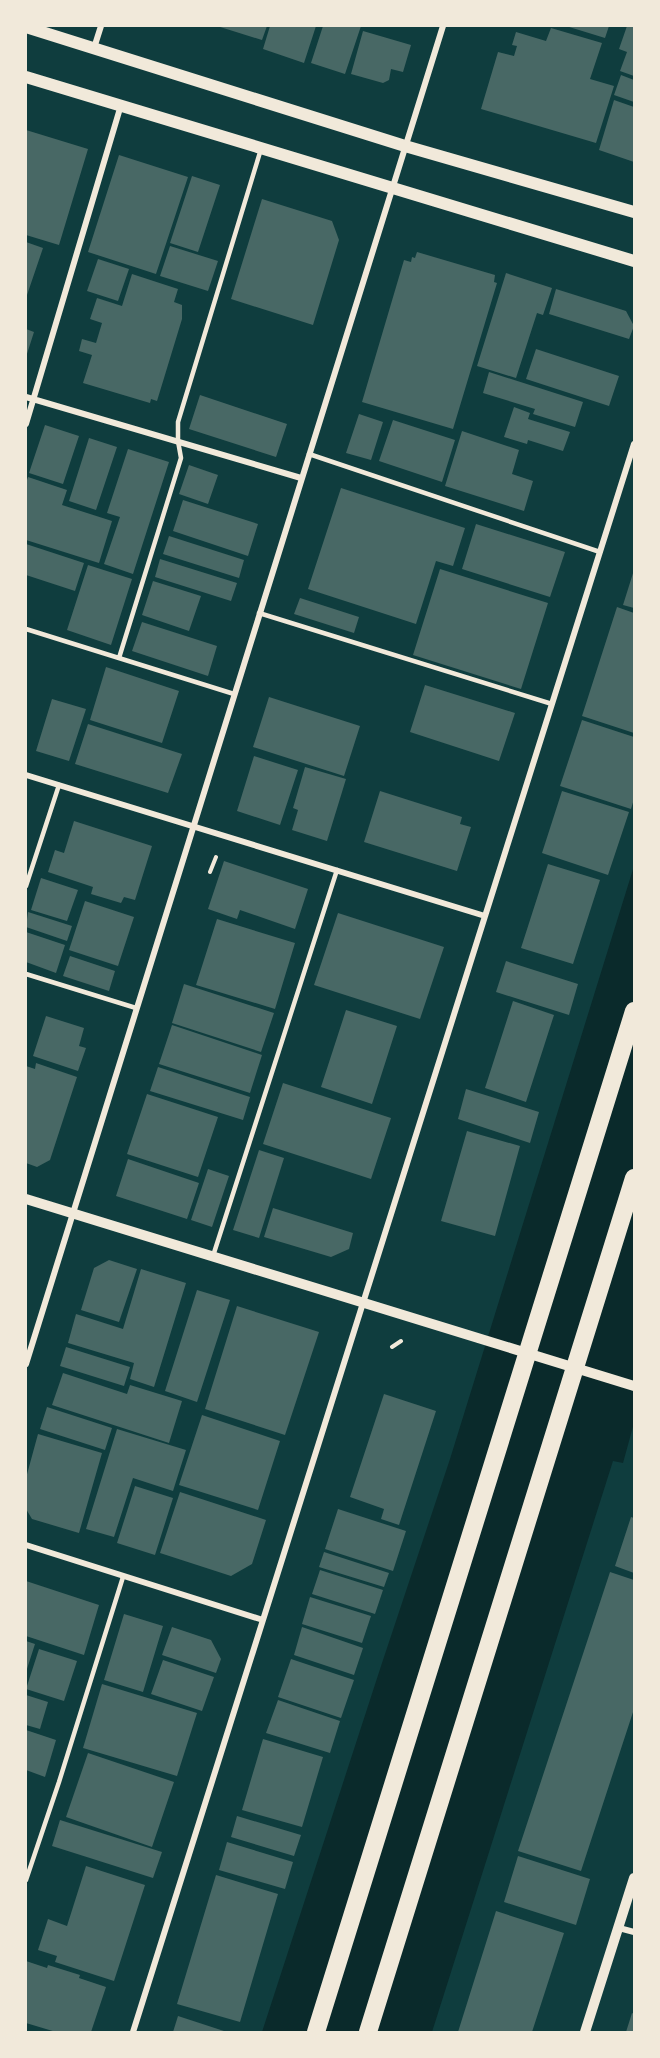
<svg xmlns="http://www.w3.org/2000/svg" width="660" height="2058" viewBox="0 0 660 2058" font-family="'Source Sans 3',sans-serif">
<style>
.water{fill:#0a2a2b}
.building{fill:#486865}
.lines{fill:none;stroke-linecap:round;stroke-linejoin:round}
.path{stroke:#f1e9da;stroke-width:4}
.service{stroke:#f1e9da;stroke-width:4.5}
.minor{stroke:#f1e9da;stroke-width:6}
.tertiary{stroke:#f1e9da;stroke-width:10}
.secondary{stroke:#f1e9da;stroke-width:12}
.motorway{stroke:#f1e9da;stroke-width:18}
</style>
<rect width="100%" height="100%" fill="#0f3d3e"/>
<path class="water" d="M634,866V1423L623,1463L613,1461L432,2032H262L382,1663L450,1459Z"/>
<path class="building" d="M217,26H267L262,40Z
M270,26H316L304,63L263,49Z
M323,26H361L345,74L311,63Z
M566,26H609L605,38Z
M627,26H634V76L620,71L627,52L619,49Z
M551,28L602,43L590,79L614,86L596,143L481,109L498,52L514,56L517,46L512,45L516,32L546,41Z
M363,31L411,45L403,72L391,69L389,80L383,83L351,74Z
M621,75L634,80V102L614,95Z
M614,100L634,107V162L599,150Z
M26,130L88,149L59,245L26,235Z
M119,155L188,177L156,274L88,252Z
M192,176L220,185L198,252L170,243Z
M262,199L332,221L339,240L313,325L231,299Z
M26,242L43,248L26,298Z
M170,246L218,261L208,291L160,276Z
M417,252L495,275L494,282L497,283L453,429L362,402L404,260L411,262L412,257L415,258Z
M98,259L129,269L118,301L87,291Z
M506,273L552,288L543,315L537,313L516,378L477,366Z
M132,274L178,289L174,302L182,305V319L157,401L151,399L150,403L83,383L92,355L79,351L82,339L96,343L102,323L90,319L97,298L122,306Z
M556,289L626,311L634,326L629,339L549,314Z
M26,329L34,332L26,357Z
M536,349L619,376L609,406L526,379Z
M489,372L583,402L575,427L533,414L535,409L483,393Z
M200,395L287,424L276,457L189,429Z
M514,407L530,413L528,419L570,432L563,451L528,440L527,444L504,437Z
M359,414L383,422L371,460L346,453Z
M393,420L455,440L442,482L379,461Z
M45,425L79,436L63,484L29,473Z
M462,431L519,450L512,474L533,481L524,511L445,486Z
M89,438L117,447L96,510L69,501Z
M128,449L169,462L133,574L104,564L120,517L107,513Z
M189,465L218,475L208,504L179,494Z
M28,477L67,490L62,505L112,521L99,563L26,540V483Z
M341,488L465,528L453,566L436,561L416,624L308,589Z
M183,500L258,524L248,556L173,531Z
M476,524L565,552L550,597L462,569Z
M169,536L244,560L239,578L163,554Z
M26,544L84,563L75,591L26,575Z
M160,559L237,583L231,601L155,577Z
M88,565L132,579L111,645L67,630Z
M440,569L548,603L521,689L413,655Z
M634,570V608L623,605Z
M153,581L201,596L189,631L142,615Z
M300,598L359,617L354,633L294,614Z
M617,607L634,613V733L582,716Z
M142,622L217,646L208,676L132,651Z
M106,667L179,691L162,743L90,720Z
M425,685L515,713L499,761L410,732Z
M269,697L360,726L344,776L253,747Z
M52,699L86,709L69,761L36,751Z
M582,720L634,737V799L631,809L560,786Z
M88,724L182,754L168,793L75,764Z
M254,756L298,770L280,825L237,811Z
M305,767L346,779L327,841L292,830L298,810L293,808Z
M380,791L462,817L460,824L471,827L457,871L364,842Z
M562,791L629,812L608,875L542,853Z
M74,821L152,846L135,900L124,897L121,903L91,894L93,887L48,872L55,850L64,853Z
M224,861L308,889L295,929L240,910L237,919L208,909Z
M548,864L600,880L573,964L521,948Z
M41,878L78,890L67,921L31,910Z
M85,901L134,917L118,966L69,950Z
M28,912L72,926L67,941L26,927Z
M338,913L444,947L420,1019L314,985Z
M217,919L295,943L275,1009L196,985Z
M26,932L65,945L56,973L26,962Z
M70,956L115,971L109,991L63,976Z
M506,961L578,984L569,1015L496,992Z
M184,984L274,1013L261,1052L172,1023Z
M513,1001L554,1015L526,1102L485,1088Z
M346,1010L397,1026L372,1104L321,1087Z
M46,1016L84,1028L79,1046L86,1048L78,1071L33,1056Z
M172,1025L262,1055L250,1093L159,1064Z
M36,1063L77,1077L50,1160L37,1167L26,1163V1066L35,1069Z
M158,1067L250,1097L243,1120L150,1091Z
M283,1083L391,1118L371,1179L263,1144Z
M466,1089L539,1112L530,1143L458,1119Z
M147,1094L218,1117L198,1177L127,1154Z
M467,1131L520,1146L495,1236L441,1221Z
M259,1150L284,1158L259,1238L233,1230Z
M128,1159L199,1183L187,1219L116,1196Z
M208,1169L229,1176L212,1227L191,1220Z
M273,1208L353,1233L349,1249L331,1257L264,1237Z
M109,1260L137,1269L119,1322L81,1310L94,1268Z
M141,1269L186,1283L154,1387L130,1379L134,1363L68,1343L76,1314L123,1329Z
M197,1290L230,1300L197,1402L165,1391Z
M237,1306L319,1332L285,1435L205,1409Z
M66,1347L130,1367L124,1386L60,1366Z
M63,1373L127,1394L130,1385L182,1401L169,1443L52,1405Z
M384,1394L436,1411L399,1525L381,1519L384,1509L350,1497Z
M47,1407L112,1428L105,1450L40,1429Z
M202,1415L280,1441L258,1510L179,1485Z
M117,1429L186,1450L173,1491L133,1478L114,1537L86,1529Z
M38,1434L102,1453L79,1533L32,1519L26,1509V1478Z
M135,1486L173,1498L155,1555L117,1543Z
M180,1492L266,1520L252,1564L231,1576L160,1553Z
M338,1509L406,1531L393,1571L325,1549Z
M631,1517L634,1518V1573L615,1566Z
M324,1552L389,1573L384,1587L319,1567Z
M320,1570L383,1590L375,1614L312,1594Z
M610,1572L634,1580V1709L581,1871L518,1851Z
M26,1581L99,1605L84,1655L26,1636Z
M310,1597L371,1616L362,1643L302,1624Z
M124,1614L163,1626L143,1692L104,1680Z
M172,1627L211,1640L221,1659L216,1673L162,1655Z
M302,1627L363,1648L354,1675L294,1655Z
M26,1641L35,1644L26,1672Z
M39,1649L77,1661L64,1701L26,1689Z
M291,1659L354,1680L341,1718L278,1697Z
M163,1660L214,1677L202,1711L151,1694Z
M102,1684L197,1713L177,1776L83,1748Z
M26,1695L48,1702L40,1729L26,1725Z
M278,1700L340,1721L330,1753L266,1733Z
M26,1730L56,1740L45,1777L26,1770Z
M263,1739L323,1757L302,1827L242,1810Z
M88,1753L174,1782L152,1847L66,1817Z
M237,1816L301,1835L294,1856L231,1837Z
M60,1820L162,1852L153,1878L52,1846Z
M227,1842L293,1862L285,1889L219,1870Z
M518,1856L590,1879L576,1925L504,1902Z
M86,1866L145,1885L114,1981L55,1962L57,1956L38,1950L48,1919L67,1926Z
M216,1875L278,1894L240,2022L177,2004Z
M496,1911L564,1933L532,2032H458Z
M26,1961L47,1968L48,1965L80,1975L79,1978L106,1987L91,2032H56L26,2023Z
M632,2013L634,2014V2032H626Z
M178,2016L227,2032H173Z"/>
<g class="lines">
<path class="path" d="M210,872L216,857
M392,1347L401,1341"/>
<path class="service" d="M309,454L600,552
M259,613L552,704
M26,629L234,694
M119,658L181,458L178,441V422L261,149
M26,886L59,785
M26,974L136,1008
M213,1256L337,870
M26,1880L59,1782L123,1577"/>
<path class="minor" d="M94,48L101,26
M26,397L301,478
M26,424L121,105
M26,775L485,916
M26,1364L443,26
M26,1545L263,1620
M619,1928L634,1932
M133,2032L634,444"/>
<path class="tertiary" d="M26,1199L634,1386
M585,2032L634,1878"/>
<path class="secondary" d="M26,27L405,146L634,212
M26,77L634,261"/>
<path class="motorway" d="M316,2032L634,1011
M368,2032L634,1178"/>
</g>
<rect width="660" height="2058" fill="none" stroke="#f1e9da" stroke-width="54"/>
</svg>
